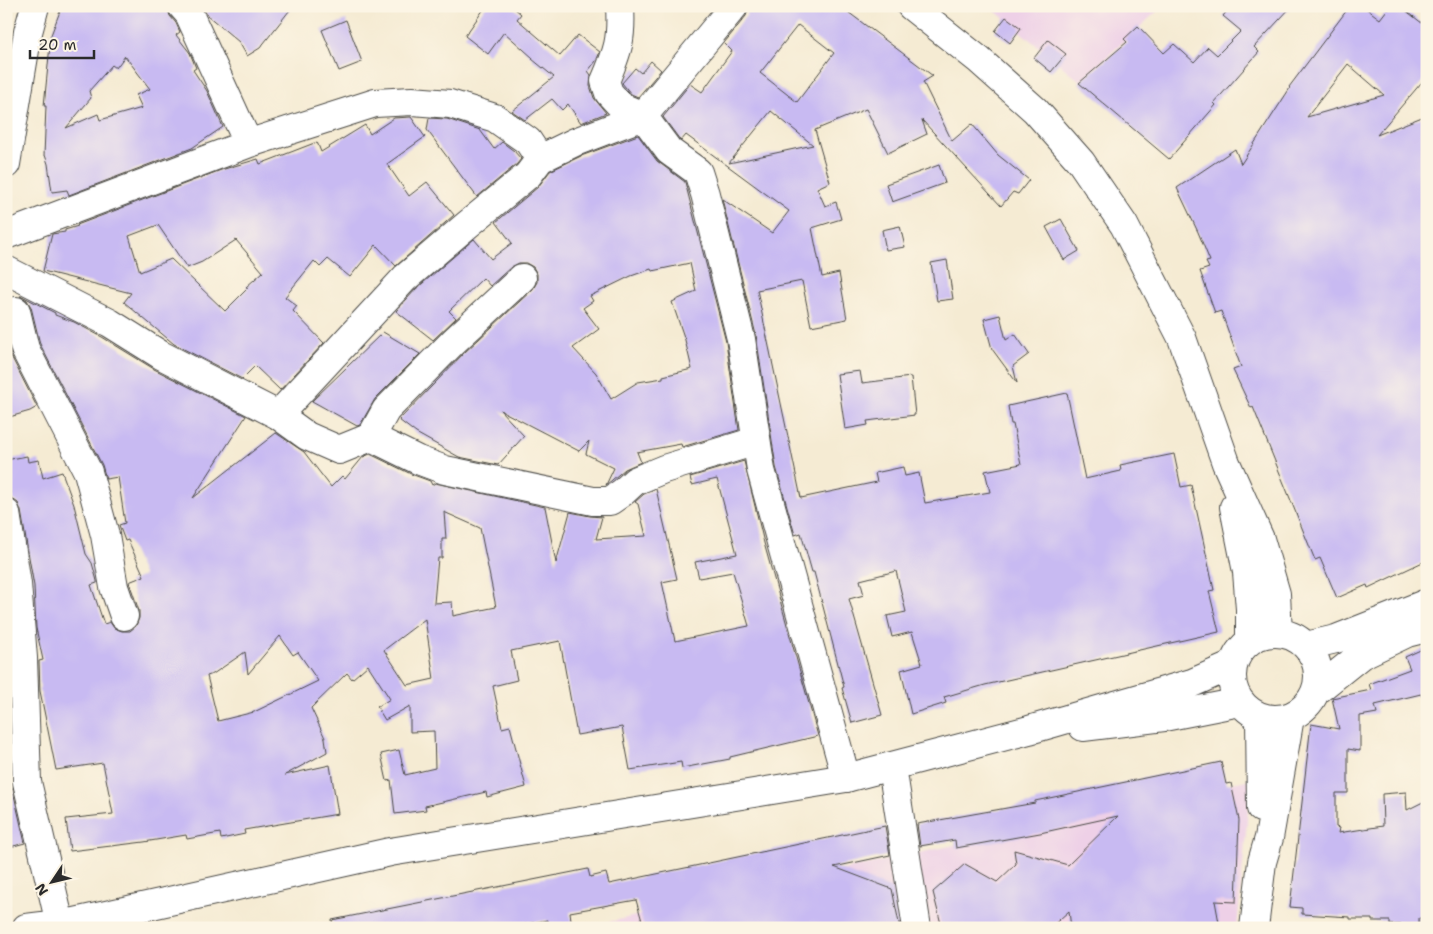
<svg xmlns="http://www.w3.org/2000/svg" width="1433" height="934" viewBox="0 0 1433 934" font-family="'Shantell Sans',sans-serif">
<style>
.built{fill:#eed0e7}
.building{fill:#c8baf2;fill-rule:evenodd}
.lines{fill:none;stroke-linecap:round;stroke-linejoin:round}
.minor-casing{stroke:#494844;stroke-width:30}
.major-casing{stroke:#494844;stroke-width:30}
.minor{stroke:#fff;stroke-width:28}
.major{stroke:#fff;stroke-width:28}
</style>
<rect width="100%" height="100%" fill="#fcf5e5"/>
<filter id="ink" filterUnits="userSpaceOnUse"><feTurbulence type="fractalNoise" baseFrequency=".02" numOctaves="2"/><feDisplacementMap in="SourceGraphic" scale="10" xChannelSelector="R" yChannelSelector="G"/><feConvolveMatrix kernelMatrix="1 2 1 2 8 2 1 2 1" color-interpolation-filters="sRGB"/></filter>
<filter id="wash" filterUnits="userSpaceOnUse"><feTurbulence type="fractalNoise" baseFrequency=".0096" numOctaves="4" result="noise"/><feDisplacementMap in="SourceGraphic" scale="20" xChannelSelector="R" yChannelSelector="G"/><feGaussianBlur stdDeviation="1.12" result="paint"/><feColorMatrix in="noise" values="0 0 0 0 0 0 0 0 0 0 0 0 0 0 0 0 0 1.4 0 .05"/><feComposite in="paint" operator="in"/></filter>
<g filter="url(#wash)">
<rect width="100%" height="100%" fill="#f5ebd3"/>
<path class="built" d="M989,6H1163L1080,81Z
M1251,779L1237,928H582Z"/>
<g id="blocks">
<path class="building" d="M62,6H167L170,16L176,23L180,32L176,35L190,53L196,68L193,70L207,91L223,127L192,148L69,195L67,190L52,192L48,164L45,155L44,156L46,106H44L51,35ZM125,56L150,89L136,95L142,108L100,120L98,114L66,128L91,98L89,91L112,65L116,68Z
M202,6H293L260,48L247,56L239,42L207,15Z
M486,6H512L521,14L517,19L560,56L578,35L600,52L596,61L588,71L591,75L590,86L594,98L606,113L581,123L568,104L562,110L552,99L525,120L512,111L554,77L532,59L533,58L504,32L488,54L465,36Z
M749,6H840L933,76L923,82L952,141L972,124L998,155L1029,180L1018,194L1013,192L1001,206L922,120L927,134L888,153L866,109L815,130L830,182L817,188L825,206L836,202L841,219L812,228L822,277L839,273L847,319L811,326L802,281L757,290L801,498L877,482L875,473L903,467L905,476L919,473L925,503L990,492L985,471L1021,464L1013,424H1011L1008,406L1067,393L1085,479L1121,471L1120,465L1174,454L1181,487L1191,485L1214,590L1209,591L1219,632L985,685L944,697L946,703L911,714L901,670L922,664L912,632L892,637L887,616L906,612L896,571L860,580L864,595L849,599L882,715L852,723L842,688L844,687L814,572H812L801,533L795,535L776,467L756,335L722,199L772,233L789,211L686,135L681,141L680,140L663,117L690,84L702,92L732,51L724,43L746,16ZM798,25L834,53L797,102L760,73ZM771,111L813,145L729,163Z
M1231,6H1244L1252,12L1257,6H1292L1254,47L1259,52L1214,103L1216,105L1169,159L1079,83L1127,42L1124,39L1138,26L1164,53L1174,44L1194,62L1208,47L1217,55L1241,31L1223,16Z
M1350,6H1363L1380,19L1390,6H1400L1427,27V76L1377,135L1427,115V560L1368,588L1367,585L1337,598L1320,558L1315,560L1253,407L1251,408L1233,370L1241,367L1221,311L1215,313L1200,271L1209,268L1206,262L1210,261L1198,232L1177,188L1235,149L1241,164L1290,88L1289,87ZM1348,64L1384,95L1307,117Z
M1006,17L1021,28L1010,43L995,31Z
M346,20L362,62L339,71L322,30Z
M1048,40L1066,54L1051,72L1034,58Z
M651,61L661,70L638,97L631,94L622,83L635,68L641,73Z
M411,117L425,137L387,164L409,196L427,182L454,215L396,266L376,245L350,277L328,259L320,267L314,261L285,297L297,306L293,311L324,343L280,390L255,366L242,379L174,344L124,302L131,293L43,271L52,234L65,232V230L78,226L77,225L221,170L258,159L260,164L317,142L321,152L365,125L370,134L394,118ZM158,225L187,268L202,262L236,240L263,272L246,287L248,288L225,311L171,259L140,272L129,236Z
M429,118L447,119L480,130L494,149L502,142L514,151L521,159L517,164L477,197L427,130Z
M638,135L657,161L685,182L726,342L739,430L682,447L681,444L637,452L641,462L625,469L606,485L614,468L586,454L589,441L579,451L500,410L524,436L498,465L459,457L416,433L399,420L465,352L533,289L537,282V274L533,267L526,263H519L511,267L490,286L483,278L449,311L456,318L433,340L396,311L416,289L474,239L491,259L512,243L496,222L538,187L550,171L581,156ZM690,263L696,291L672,302L685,340L692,369L663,376V378L638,382L611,399L596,373L573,348L599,329L583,308L593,301L590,296L631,276L651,269L652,271Z
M939,165L945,183L892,202L886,184Z
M1061,219L1079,251L1064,260L1046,227Z
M900,226L905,247L886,250L882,230Z
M947,260L953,299L937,301L931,263Z
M20,296H22L55,313V315L74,322L102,337L154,369L246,416L193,498L276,433L304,452L331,487L342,476L345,479L363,457L370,454L411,474L430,481L432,485L435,483L545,507L556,563L570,512L590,516L602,517L596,539L646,536L638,504L635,502L644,494L656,489L677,579L662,582L675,641L749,626L733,572L699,578L695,562L737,554L717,479L692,485L690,477L744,461L764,543L818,736L730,757V759L682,768L681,762L630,770L622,727L577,735L560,641L511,651L517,680L493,686L502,728L510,726L526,787L487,797L486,792L425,806L426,810L395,814L391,780L387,781L381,754L399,750L405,775L435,768L434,731L410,732V706L385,720L377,707L390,699L368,665L352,679L347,673L311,708L325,738L327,752L285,775L330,765L338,814L244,830L245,834L221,839L220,833L187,839L186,835L144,842L70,851L66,819L113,814L103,763L56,770L40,691L39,661L43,660L36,628L34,586L21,511L18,503L11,498L6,474V460L27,456L28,462L39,460L43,478L62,472L74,505L86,554L92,563L97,581V583L91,585L104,624L110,622L114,628L122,631H130L136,626L139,618V611L129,582L144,576L128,540L125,541L119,525L125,523L118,477L106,479L102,465L40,344L31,307L27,300ZM444,512L480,528L496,607L453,616L452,602L434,603L438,558H442V539H446ZM425,619L434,679L407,685L384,650ZM280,636L293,655L298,652L318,681L254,712L218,721L207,676L213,674L245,652L248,674Z
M1000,315L1006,340L1015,334L1029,354L1013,366L1017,383L992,349L984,319Z
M383,332L420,354L375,399L360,425L357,426L312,401Z
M6,338L11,356L37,407L30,411L6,418Z
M860,371L862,383L911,377L915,415L867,421L868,425L845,429L837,374Z
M1427,647V708L1421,694L1375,705L1377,713L1360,716V751L1348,749V793H1336V827L1339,828L1338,833L1383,826L1382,794L1406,792L1407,810L1427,800V918H1419V924L1390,925V921H1372V919H1350V917L1302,914V908L1290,907L1311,724L1339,729L1332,698L1371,690L1369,684L1410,669L1405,657Z
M9,704L11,760L6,761V705Z
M1221,762L1226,784L1231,783L1239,820L1236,902L1215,901L1220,928H1071L1069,911L1050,928H942L933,892L965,864L997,882L1016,864L1014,850L1068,865L1118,816L1040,833L956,848L955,840L920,846L917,824L1035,803V801Z
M11,782L25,843L6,848V783Z
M885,826L890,855L834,867L892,889L900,928H644L636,900L570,912L572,928H548L547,920L507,928H333L332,920L588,869L590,877L606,873L609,884Z"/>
</g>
</g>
<g filter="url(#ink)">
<use href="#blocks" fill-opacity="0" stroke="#494844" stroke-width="1"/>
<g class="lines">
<defs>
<path id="minor" d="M182,6L189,14L243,132L250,143
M620,6C622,39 618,51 605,81L609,93L622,107L643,116L669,151L698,172L705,194L741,339L761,470L846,778
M6,164L28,32L35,6
M6,235L250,143L375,103L412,101L450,104L495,118L528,141L540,159L575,142L643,116L734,6
M6,270L110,323L161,355L278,415L307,436L339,450L371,437L386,410L454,341L522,278
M6,313L16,311L25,349L88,472L105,535L114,587L124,616
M278,415L405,278L467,225L528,175L540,159
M371,437L418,460L445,470L593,501H610L623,492L635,481L664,469L756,441
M6,513L17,584L23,658L27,782L60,924
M892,767L917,928"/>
<path id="major" d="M911,6L979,60L1035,110L1081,162L1124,225L1182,338L1226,463L1260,539L1276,594L1278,633
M1234,507L1247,572L1250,609V641
M1232 676a43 43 0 1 1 86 0a43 43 0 1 1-86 0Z
M1306,646L1336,639L1427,603
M1315,692L1361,655L1407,633L1427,628
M1260,717L1261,808
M1083,727L1164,717L1240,702
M26,928L75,922L390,852L846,778L1029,730L1192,683L1233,665
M1254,928L1262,862L1269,838L1290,717"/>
</defs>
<use href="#minor" class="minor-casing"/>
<use href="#major" class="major-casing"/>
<use href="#minor" class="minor"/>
<use href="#major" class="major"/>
</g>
</g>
<rect width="1433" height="934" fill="none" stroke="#fcf5e5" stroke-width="25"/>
<g transform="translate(52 882) rotate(235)" stroke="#fcf5e5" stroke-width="4" paint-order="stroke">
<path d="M0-4L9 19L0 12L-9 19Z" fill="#2b2b2b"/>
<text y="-8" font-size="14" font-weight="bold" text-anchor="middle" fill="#2b2b2b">N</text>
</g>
<path d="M30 50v8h64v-8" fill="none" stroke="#2b2b2b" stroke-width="2.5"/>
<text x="38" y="50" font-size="15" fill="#2b2b2b" stroke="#fcf5e5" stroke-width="4" paint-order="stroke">20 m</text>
</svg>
